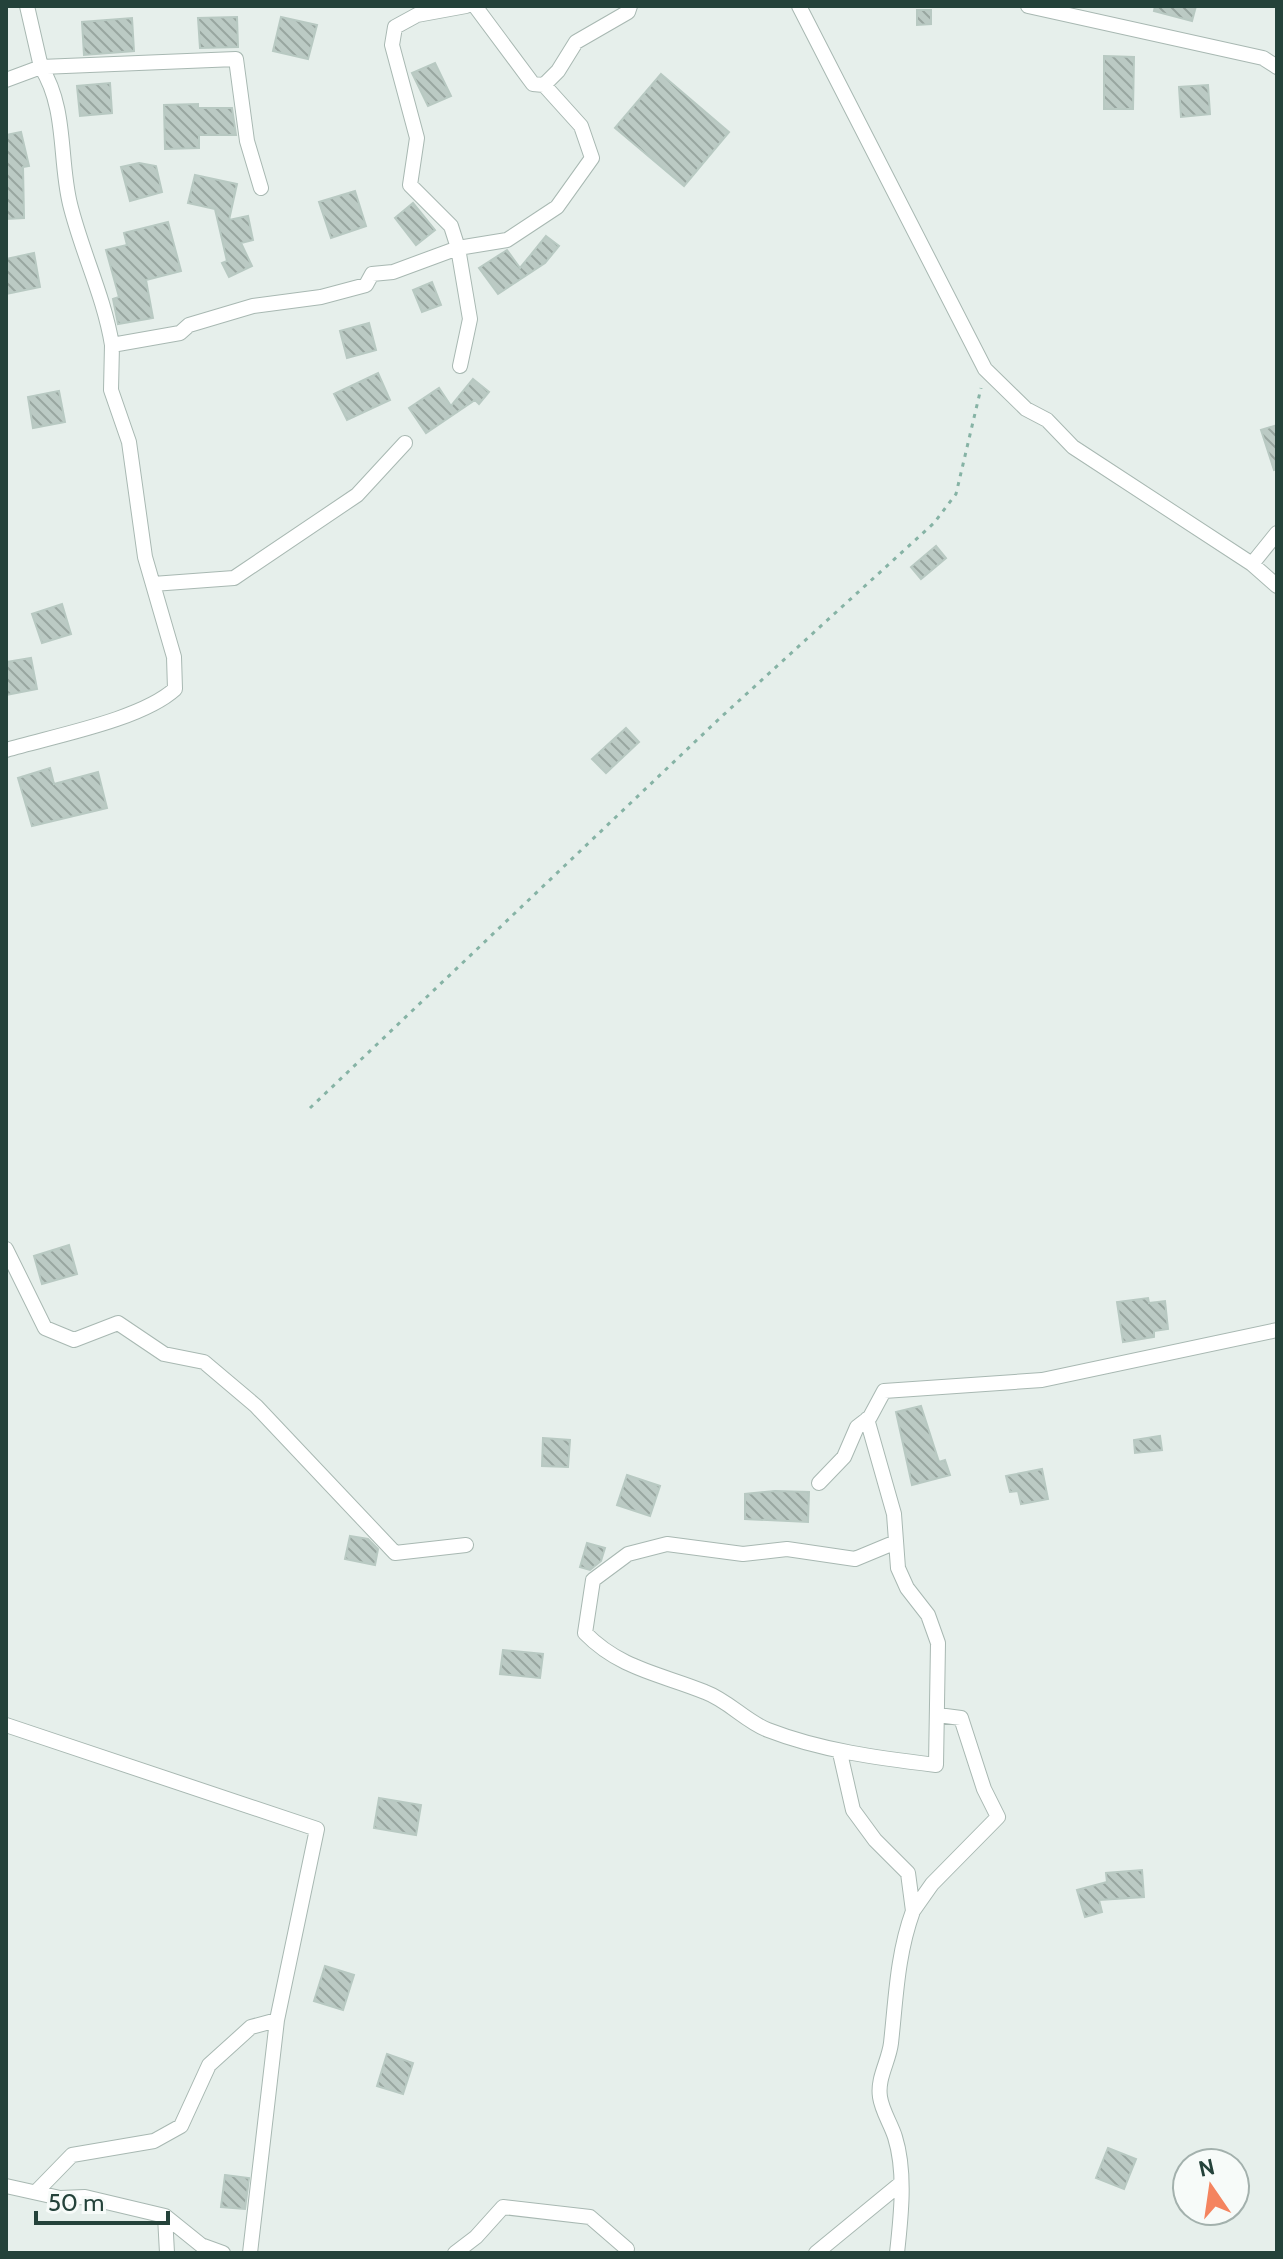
<svg xmlns="http://www.w3.org/2000/svg" width="1283" height="2259" viewBox="0 0 1283 2259" font-family="Cabin,sans-serif">
<style>
.building{fill:url(#building-back-hatch);stroke:#b8c9c2;stroke-width:2}
.lines{fill:none;stroke-linecap:round;stroke-linejoin:round}
.street-casing{stroke:#a8b8b2;stroke-width:16}
.path{stroke:#86b3a5;stroke-width:3;stroke-dasharray:4 6;stroke-linecap:butt}
.street{stroke:#fff;stroke-width:14}
</style>
<defs>
<pattern id="building-back-hatch" width="6" height="6" patternUnits="userSpaceOnUse" patternTransform="scale(2)"><rect width="6" height="6" fill="#bbcac4"/><path d="M-1 5l2 2M0 0l6 6M5-1l2 2" fill="none" stroke="#98a6a0"/></pattern>
</defs>
<rect width="100%" height="100%" fill="#e6efeb"/>
<path class="building" d="M1155,6H1196L1192,21L1154,11Z
M917,10H931V24L917,25Z
M237,17L238,47L200,48L198,18Z
M281,17L317,25L308,59L273,51Z
M132,18L134,51L84,55L82,22Z
M1104,56L1134,57L1133,109H1104Z
M435,63L451,96L428,106L412,73Z
M661,74L729,132L684,186L615,128Z
M110,83L112,113L80,116L77,86Z
M1208,85L1210,114L1181,117L1179,87Z
M198,104V108H232L236,135H199V148L165,149L164,105Z
M21,132L29,166L23,167L24,218L6,219V135Z
M139,163L156,166L162,192L130,201L121,167Z
M195,175L237,184L229,220L248,216L253,240L241,243L252,266L229,277L222,263L227,261L215,209L188,203Z
M355,191L366,226L331,238L319,202Z
M413,203L435,230L416,245L395,218Z
M168,222L181,271L146,280L153,318L118,324L113,299L119,297L106,250L127,245L124,233Z
M546,236L559,246L545,263L498,294L479,268L507,250L520,268Z
M34,253L40,287L6,294V259Z
M432,282L441,305L422,312L413,290Z
M369,323L376,350L347,358L340,331Z
M378,373L390,400L347,420L334,394Z
M473,379L489,392L479,404L475,400L426,433L409,408L439,388L451,406Z
M59,391L65,422L33,428L28,397Z
M1277,425V469L1274,470L1261,430Z
M936,546L946,558L921,579L911,567Z
M62,604L71,634L42,643L32,614Z
M31,658L37,689L6,695V662Z
M626,728L639,742L606,773L592,759Z
M50,768L54,784L98,772L107,808L32,826L18,778Z
M69,1245L77,1274L42,1284L34,1256Z
M1148,1298L1149,1303L1165,1301L1168,1329L1154,1331V1337L1123,1342L1117,1302Z
M921,1406L939,1462L945,1460L950,1475L912,1485L896,1412Z
M1160,1436L1162,1450L1135,1453L1134,1440Z
M543,1438L570,1440L568,1467L542,1466Z
M1042,1469L1048,1499L1021,1504L1018,1491L1010,1492L1006,1476Z
M627,1475L660,1486L650,1516L617,1505Z
M775,1491L809,1492L808,1522L745,1519V1494Z
M350,1536L368,1539L378,1549L375,1565L345,1559Z
M587,1543L605,1548L601,1561L590,1570L580,1567Z
M503,1650L543,1654L540,1678L500,1674Z
M379,1798L421,1805L416,1835L374,1828Z
M1142,1870L1144,1897L1099,1900L1102,1912L1085,1917L1077,1890L1107,1882L1106,1873Z
M325,1966L354,1975L343,2010L314,2001Z
M387,2054L413,2063L403,2094L377,2086Z
M1108,2148L1136,2159L1124,2189L1096,2178Z
M225,2175L249,2178L245,2209L221,2207Z"/>
<g class="lines">
<defs>
<path id="street" d="M475,6L533,84L544,85L558,71L576,42L628,12L630,6
M799,6L985,369L1026,409L1047,420L1073,447L1252,564L1277,586
M1028,6L1263,58L1277,67
M6,80L41,67L27,6
M261,188L247,141L236,59L41,67C67,108 59,159 70,204C82,253 104,296 112,345L180,333L189,325L253,306L321,297L366,285L372,274L393,272L458,248L451,226L410,185L417,138L392,45L395,27L417,15L466,6
M460,366L470,319L458,248L507,240L557,207L592,158L581,126L544,85
M1252,564L1277,533
M153,584L234,578L357,495L405,443
M6,750C53,736 141,720 175,689L174,657L145,557L129,442L111,390L112,345
M6,1249L45,1328L74,1340L118,1323L164,1354L204,1362L256,1406L395,1553L466,1545
M867,1419L894,1514L898,1568L907,1588L928,1615L938,1643L936,1765C879,1758 822,1751 768,1730C745,1721 729,1701 705,1692C661,1674 620,1669 585,1633L593,1580L628,1554L667,1544L743,1554L787,1549L855,1559L896,1542
M819,1483L844,1457L857,1427L870,1417L884,1391L1042,1380L1277,1330
M6,1725L317,1829L277,2020L250,2253
M840,1753L853,1810L875,1840L908,1873L913,1911L932,1884L998,1817L984,1789L961,1718L938,1715
M6,2186L60,2198L85,2197L165,2216L201,2245L223,2253
M36,2192L72,2155L154,2141L181,2126L209,2065L251,2027L277,2020
M165,2216L167,2253
M455,2253L476,2237L503,2207L590,2217L627,2249
M816,2253L900,2184
M897,2253C901,2217 906,2172 895,2137C891,2124 882,2111 880,2097C877,2078 889,2061 891,2043C896,1998 897,1955 913,1911"/>
</defs>
<use href="#street" class="street-casing"/>
<path class="path" d="M310,1108L720,718L934,523L956,494L981,388"/>
<use href="#street" class="street"/>
</g>
<rect width="1283" height="2259" fill="none" stroke="#24423a" stroke-width="16"/>
<g transform="translate(1211 2187) rotate(347)"><circle r="38" fill="#f7fbf9" stroke="#a3b1ad" stroke-width="2"/>
<path d="M0-6L14 30L0 20L-14 30Z" fill="#f4845f"/>
<text y="-12" font-size="22" font-weight="bold" text-anchor="middle" fill="#24423a">N</text>
</g>
<path d="M36 2211v12h132v-12" fill="none" stroke="#24423a" stroke-width="4"/>
<text x="48" y="2211" font-size="24" fill="#24423a" stroke="#f7fbf9" stroke-width="6" paint-order="stroke">50 m</text>
</svg>
